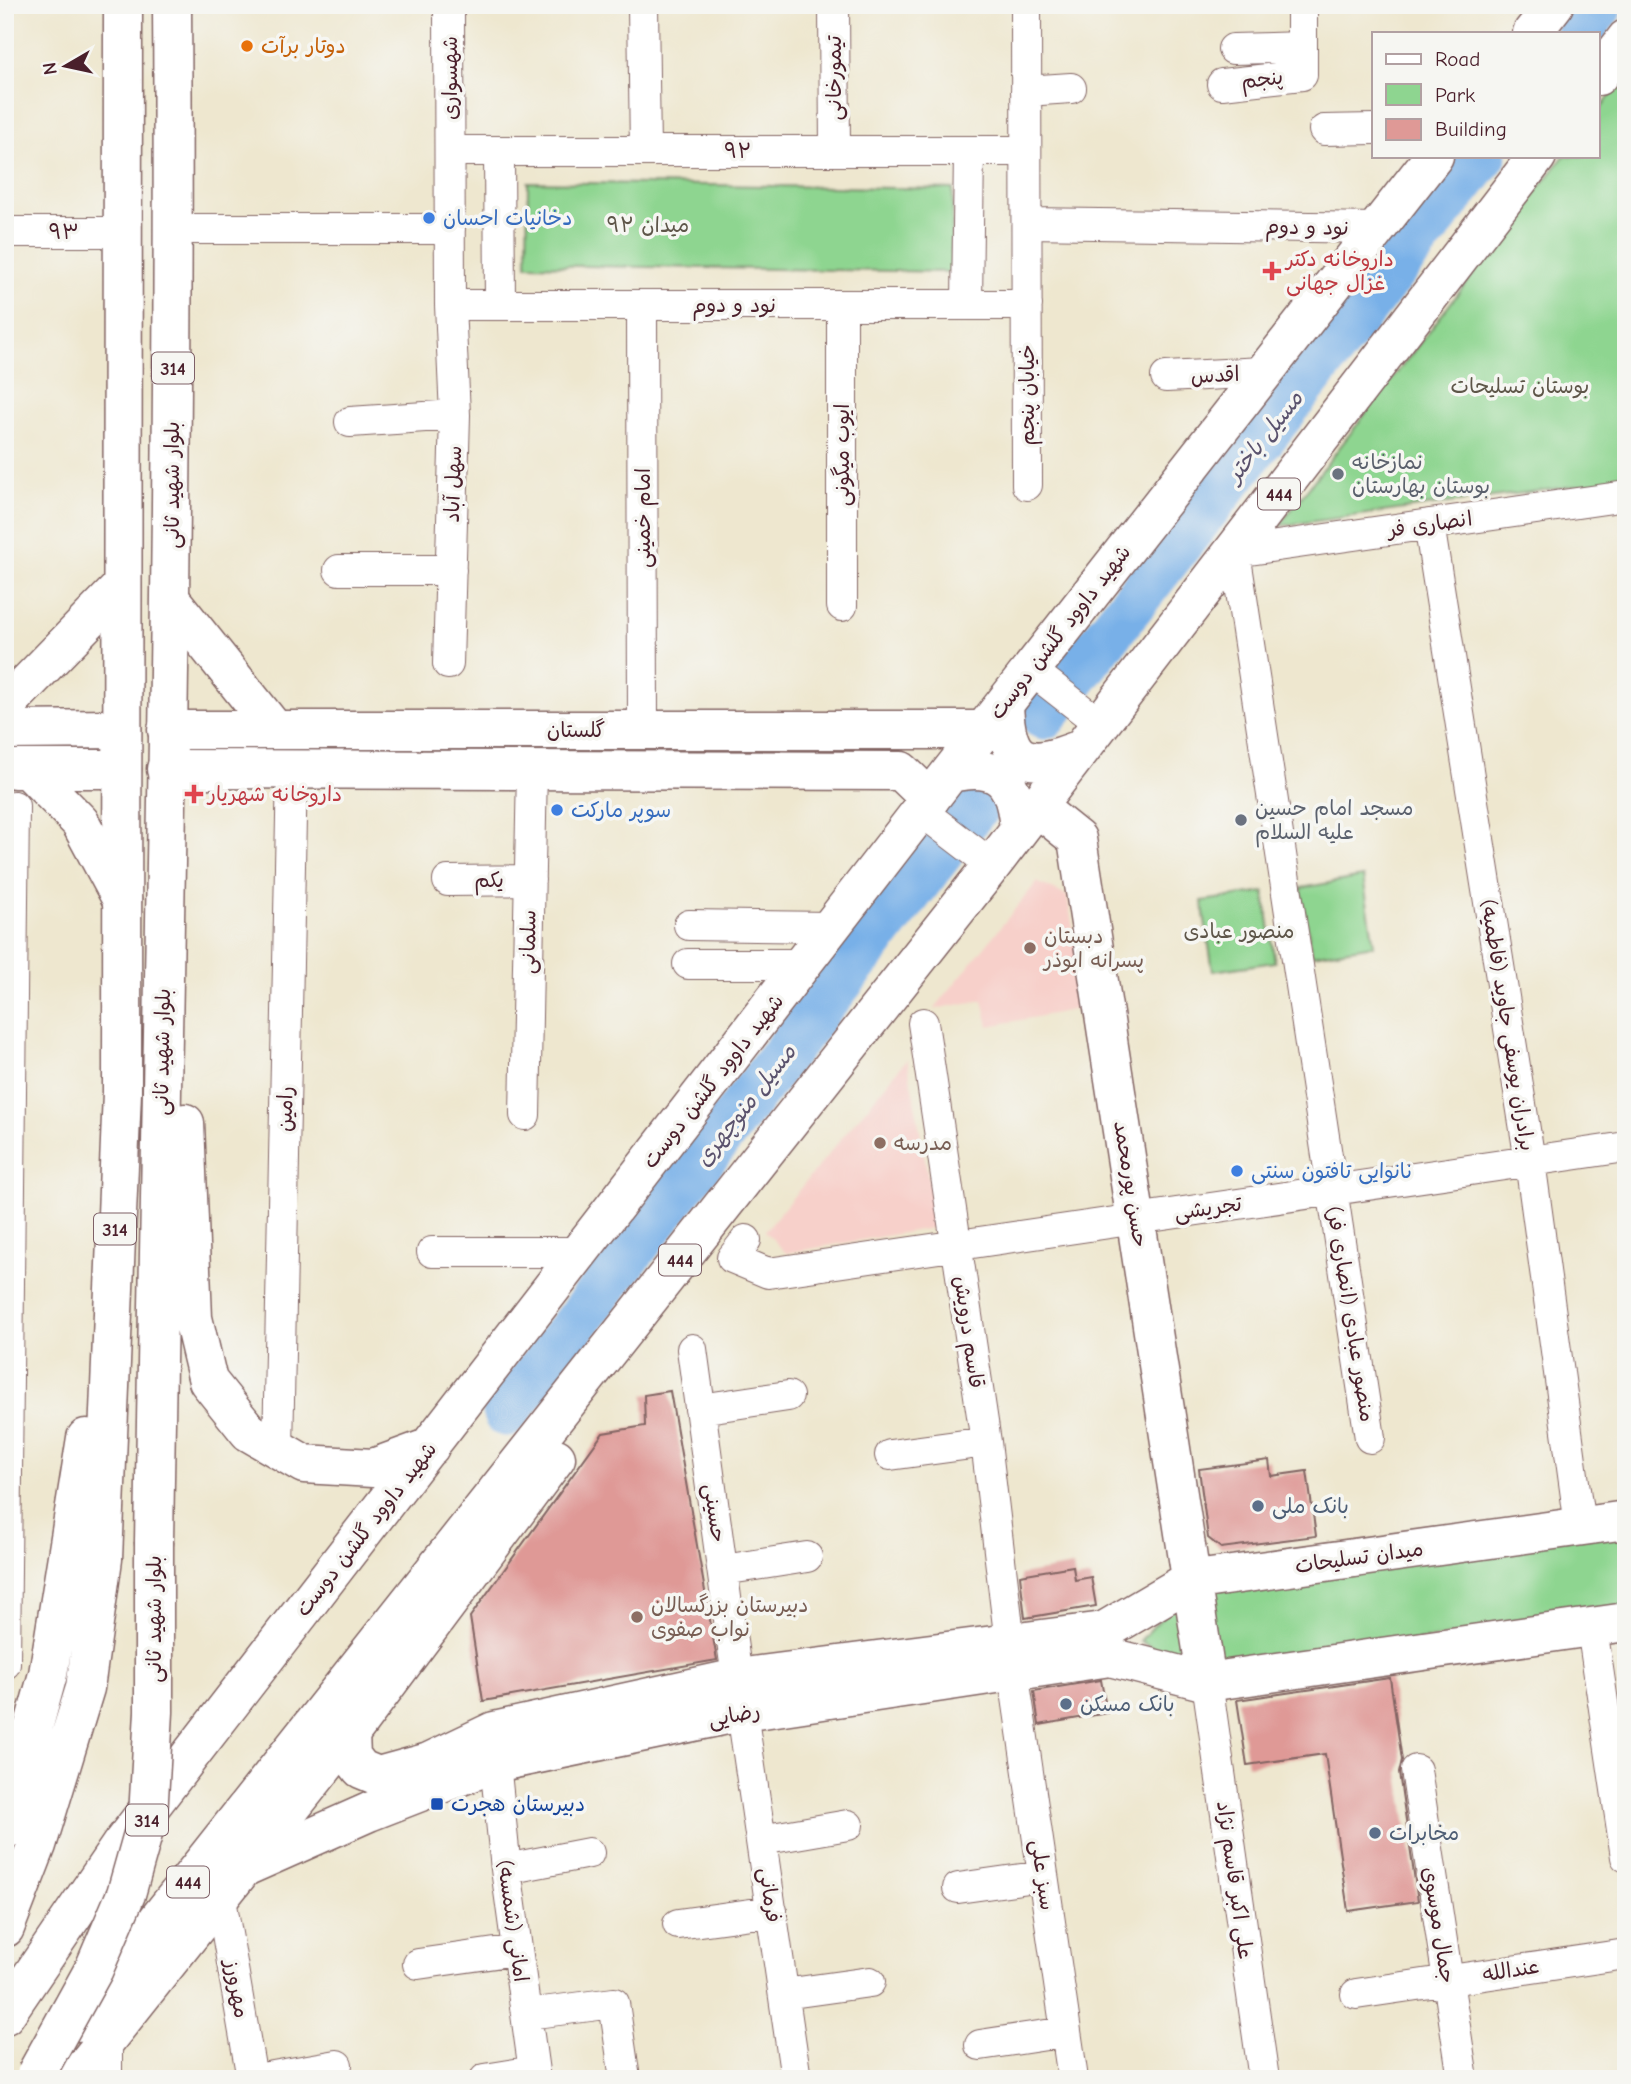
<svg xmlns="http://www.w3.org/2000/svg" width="1631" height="2084" viewBox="0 0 1631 2084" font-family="'Comic Neue','Playpen Sans Arabic',sans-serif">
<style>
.built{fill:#f7d0ca}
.green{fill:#8ed590;stroke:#6c7a5e;stroke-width:2}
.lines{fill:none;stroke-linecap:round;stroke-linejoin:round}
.river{stroke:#78b0e8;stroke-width:47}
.building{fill:#df9996}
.street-casing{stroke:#836564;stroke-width:32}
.secondary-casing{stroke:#836564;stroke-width:41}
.primary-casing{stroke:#836564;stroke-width:41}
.street{stroke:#fff;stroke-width:30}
.secondary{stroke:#fff;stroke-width:38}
.primary{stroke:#fff;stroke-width:38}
.primary-bridge-casing{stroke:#836564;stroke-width:41;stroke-linecap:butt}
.primary-bridge{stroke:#fff;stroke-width:38}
.food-dot{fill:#e8710a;stroke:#f6f6f2;stroke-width:2.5}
.shop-dot{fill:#3f7fe0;stroke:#f6f6f2;stroke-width:2.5}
.health-dot{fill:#e0444e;stroke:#f6f6f2;stroke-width:2.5}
.worship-dot{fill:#6b7280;stroke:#f6f6f2;stroke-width:2.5}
.education-dot{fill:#8d6e63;stroke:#f6f6f2;stroke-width:2.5}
.service-dot{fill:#5c6f8a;stroke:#f6f6f2;stroke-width:2.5}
.transit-dot{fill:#1a4fb4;stroke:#f6f6f2;stroke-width:2.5}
.labels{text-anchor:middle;stroke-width:7;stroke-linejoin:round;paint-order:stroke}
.shield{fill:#f6f6f2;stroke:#7e6067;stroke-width:2}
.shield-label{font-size:19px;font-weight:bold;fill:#4a1f2b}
.food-label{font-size:21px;fill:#c56008;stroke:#f6f6f2;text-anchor:start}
.street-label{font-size:21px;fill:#4a1f2b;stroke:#f6f6f2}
.shop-label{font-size:21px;fill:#366cbe;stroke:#f6f6f2;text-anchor:start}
.park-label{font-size:21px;fill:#5e5649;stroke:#f6f6f2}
.health-label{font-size:21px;fill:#be3a42;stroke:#f6f6f2;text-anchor:start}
.worship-label{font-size:21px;fill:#5b616d;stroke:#f6f6f2;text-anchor:start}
.education-label{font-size:21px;fill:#785e54;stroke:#f6f6f2;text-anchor:start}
.service-label{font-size:21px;fill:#4e5e75;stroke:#f6f6f2;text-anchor:start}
.transit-label{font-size:21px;fill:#164399;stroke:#f6f6f2;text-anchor:start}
.water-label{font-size:23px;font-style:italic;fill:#5a526d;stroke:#f6f6f2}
</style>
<rect width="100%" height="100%" fill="#f6f6f2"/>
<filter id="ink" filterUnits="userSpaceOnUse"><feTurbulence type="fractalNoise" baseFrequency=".0143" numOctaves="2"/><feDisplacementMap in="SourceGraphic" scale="14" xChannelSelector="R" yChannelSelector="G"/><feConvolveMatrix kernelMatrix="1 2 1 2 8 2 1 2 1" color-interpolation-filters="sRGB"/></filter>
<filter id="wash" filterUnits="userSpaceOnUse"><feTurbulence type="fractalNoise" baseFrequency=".00686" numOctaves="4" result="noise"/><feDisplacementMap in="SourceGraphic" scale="28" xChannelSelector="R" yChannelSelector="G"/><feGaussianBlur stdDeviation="1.57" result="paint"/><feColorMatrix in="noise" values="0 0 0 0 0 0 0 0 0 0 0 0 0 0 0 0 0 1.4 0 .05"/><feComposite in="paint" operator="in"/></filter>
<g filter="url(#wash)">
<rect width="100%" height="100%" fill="#eee7cf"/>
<path class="built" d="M1037,882L1067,896L1088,1007L989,1026L983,1000L934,1009Z
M907,1059L937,1227L786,1253L765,1231Z"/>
<path class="green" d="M1626,75V479L1279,526L1564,156H1598V112Z
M528,182L953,189L951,272L527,265Z
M1363,877L1374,945L1312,955L1301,888Z
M1264,892L1275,962L1213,971L1202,901Z
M1626,1529V1611L1197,1672L1140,1641L1184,1593Z"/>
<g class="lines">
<path class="river" d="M1579,33L1600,5
M1044,716L1483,156
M506,1413L984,796"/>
</g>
<g id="blocks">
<path class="building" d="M670,1391L717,1660L483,1701L470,1617L603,1433L645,1426L644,1395Z
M1269,1460L1271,1476L1307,1471L1316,1536L1221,1548L1208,1538L1199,1469Z
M1073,1566L1075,1580L1091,1577L1096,1606L1025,1618L1020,1575Z
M1390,1678L1402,1760L1399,1773L1418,1901L1348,1911L1325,1754L1247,1765L1237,1700Z
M1101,1680L1107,1713L1039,1725L1034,1691Z"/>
</g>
</g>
<g filter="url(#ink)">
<use href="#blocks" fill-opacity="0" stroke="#836564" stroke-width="2"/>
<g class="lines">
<defs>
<path id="street" d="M643,5L645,151
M834,5L835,151
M1026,5L1027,485
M1233,49L1302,47
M1222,84L1302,75V5
M1026,91L1071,88
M1324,130L1374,129
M450,151H1026
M499,151L500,305
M1027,223L1376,228
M174,229H450
M5,232H122
M967,304L969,151
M450,305H1027
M642,305L643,730
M842,305V606
M1166,377L1263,372
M350,422L455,415
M1429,524L1530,1161L1580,1526
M339,570H451
M448,664L455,415L450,305L449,5
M1031,670L1099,723
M921,811L992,865
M448,881L530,880
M689,925L831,927
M688,964H803
M923,1023L986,1442L1010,1643
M525,1115L532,769
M746,1240L732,1258L768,1273L1626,1147
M432,1252H581
M692,1349L737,1678
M700,1409L788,1396
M1370,1438L1235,552L1626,496
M278,1449L292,769
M890,1455L986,1442
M723,1570L807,1557
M1592,1628L1626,1857
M5,1664L14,806
M1013,1670L1073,2079
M1207,1682L1264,2079
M742,1712L796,2079
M495,1763L506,1869L535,2079
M1416,1770L1463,2079
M761,1840L848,1825
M506,1869L589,1853
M958,1888L1043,1876
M221,1899L252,2079
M678,1924L772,1911
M418,1964L516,1950
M784,1994L870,1982
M1356,1994L1626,1954
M527,2014L614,2003L625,2079
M107,2039V2079
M980,2045L1066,2032
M256,2079L337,2065
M485,2079L534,2071"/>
<path id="secondary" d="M172,601L275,730
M5,706L122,586
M5,730L122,729
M167,730H984
M14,769H122
M28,769L80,822L122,900
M166,769L901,771L930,799
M1036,806L1077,839L1207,1682
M350,1734L351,1756L361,1769L378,1776L429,1762L494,1731L737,1678L1104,1631L1189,1581L1626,1520
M245,1867L369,1812L495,1763L742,1712L1110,1657L1207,1682L1626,1622"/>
<path id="primary" d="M1532,33L1554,5
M1598,76L1626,39
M1004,704C1006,763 1025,771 1078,750
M950,773C1001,762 1015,781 1019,830
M185,1123L193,1318L208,1381L249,1432L304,1464L373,1468L430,1447
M154,1542C162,1030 176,518 172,5
M5,1830L48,1674L86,1438
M5,1928L37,1845L85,1688L103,1559L122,1092L123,5
M5,2015L120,1846L950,773L1434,156
M77,2022L992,865L1537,156
M75,2079L350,1734L556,1458"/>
</defs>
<use href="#street" class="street-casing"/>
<use href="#secondary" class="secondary-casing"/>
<use href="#primary" class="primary-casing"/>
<use href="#street" class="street"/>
<use href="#secondary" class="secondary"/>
<use href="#primary" class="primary"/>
<defs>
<path id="primary-bridge" d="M36,2074L94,1969L126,1894L148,1816L154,1712V1542"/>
</defs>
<use href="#primary-bridge" class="primary-bridge-casing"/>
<use href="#primary-bridge" class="primary-bridge"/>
</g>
</g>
<circle class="food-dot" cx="247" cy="46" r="7"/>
<g class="shop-dot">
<circle cx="429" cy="218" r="7"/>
<circle cx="557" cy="810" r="7"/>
<circle cx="1237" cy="1171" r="7"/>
</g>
<g class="health-dot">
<path d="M1268.5 260.5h7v7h7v7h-7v7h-7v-7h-7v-7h7z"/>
<path d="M190.5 783.5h7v7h7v7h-7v7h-7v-7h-7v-7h7z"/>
</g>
<g class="worship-dot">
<circle cx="1338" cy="474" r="7"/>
<circle cx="1241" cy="820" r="7"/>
</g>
<g class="education-dot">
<circle cx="1030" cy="948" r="7"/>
<circle cx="880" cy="1143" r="7"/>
<circle cx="637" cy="1617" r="7"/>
</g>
<g class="service-dot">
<circle cx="1258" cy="1506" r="7"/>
<circle cx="1066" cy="1704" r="7"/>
<circle cx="1375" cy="1833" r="7"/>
</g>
<rect class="transit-dot" x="430" y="1797" width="14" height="14" rx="3.5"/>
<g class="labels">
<g class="shield">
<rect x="152" y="352.5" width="42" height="31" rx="5"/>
<rect x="1258" y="478.5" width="42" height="31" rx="5"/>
<rect x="94" y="1213.5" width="42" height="31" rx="5"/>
<rect x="659" y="1244.5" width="42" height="31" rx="5"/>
<rect x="126" y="1804.5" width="42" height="31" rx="5"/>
<rect x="167" y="1866.5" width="42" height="31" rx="5"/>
</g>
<g class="shield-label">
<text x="173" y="375">314</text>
<text x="1279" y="501">444</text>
<text x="115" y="1236">314</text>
<text x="680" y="1267">444</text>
<text x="147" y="1827">314</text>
<text x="188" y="1889">444</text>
</g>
<g class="food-label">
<text x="261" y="53">دوتار برآت</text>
</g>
<g class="street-label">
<text transform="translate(450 78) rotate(-90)" y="7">شهسواری</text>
<text transform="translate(834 78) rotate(-90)" y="7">تیمورخانی</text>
<text transform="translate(1262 79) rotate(-7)" y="7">پنجم</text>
<text x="738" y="158">۹۲</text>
<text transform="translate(1307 227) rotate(1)" y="7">نود و دوم</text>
<text x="64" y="239">۹۳</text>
<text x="734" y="312">نود و دوم</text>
<text transform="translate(1215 375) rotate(-3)" y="7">اقدس</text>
<text transform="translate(1027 395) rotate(-90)" y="7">خیابان پنجم</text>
<text transform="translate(842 455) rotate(-90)" y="7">ایوب میگونی</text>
<text transform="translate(453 484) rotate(-88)" y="7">سهل آباد</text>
<text transform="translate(172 485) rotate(-90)" y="7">بلوار شهید ثانی</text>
<text transform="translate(643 518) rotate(-90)" y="7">امام خمینی</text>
<text transform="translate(1430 524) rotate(-8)" y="7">انصاری فر</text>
<text transform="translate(1060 632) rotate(-52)" y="7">شهید داوود گلشن دوست</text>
<text x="576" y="737">گلستان</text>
<text x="489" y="887">یکم</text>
<text transform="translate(528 942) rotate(-89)" y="7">سلمانی</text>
<text transform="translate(1508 1025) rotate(81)" y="7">برادران یوسفی جاوید (فاطمیه)</text>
<text transform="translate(162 1052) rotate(-89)" y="7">بلوار شهید ثانی</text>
<text transform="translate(713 1081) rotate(-52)" y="7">شهید داوود گلشن دوست</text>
<text transform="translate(285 1109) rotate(-89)" y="7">رامین</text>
<text transform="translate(1131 1184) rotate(81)" y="7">حسن پورمحمد</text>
<text transform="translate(1208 1208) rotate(-8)" y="7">تجریشی</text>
<text transform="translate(1351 1314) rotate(81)" y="7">منصور عبادی (انصاری فر)</text>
<text transform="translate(969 1332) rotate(82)" y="7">قاسم درویش</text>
<text transform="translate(715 1513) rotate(82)" y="7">حسینی</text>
<text transform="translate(366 1529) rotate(-52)" y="7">شهید داوود گلشن دوست</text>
<text transform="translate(1359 1557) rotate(-8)" y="7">میدان تسلیحات</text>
<text transform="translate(154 1619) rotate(-90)" y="7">بلوار شهید ثانی</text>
<text transform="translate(734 1715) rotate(-11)" y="7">رضایی</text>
<text transform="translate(1043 1875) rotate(82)" y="7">سبز علی</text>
<text transform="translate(1235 1880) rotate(82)" y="7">علی اکبر قاسم نژاد</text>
<text transform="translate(770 1895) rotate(82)" y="7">فرمانی</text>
<text transform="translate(513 1921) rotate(82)" y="7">امانی (شمسه)</text>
<text transform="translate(1439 1925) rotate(81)" y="7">جمال موسوی</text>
<text transform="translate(1511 1970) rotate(-9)" y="7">عندالله</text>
<text transform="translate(237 1989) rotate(80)" y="7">مهرورز</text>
</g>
<g class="shop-label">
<text x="443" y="225">دخانیات احسان</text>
<text x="571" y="817">سوپر مارکت</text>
<text x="1251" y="1178">نانوایی تافتون سنتی</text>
</g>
<g class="park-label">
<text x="648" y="232">میدان ۹۲</text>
<text x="1520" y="393">بوستان تسلیحات</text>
<text x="1239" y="938">منصور عبادی</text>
</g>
<g class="health-label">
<text x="1286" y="266">داروخانه دکتر<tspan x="1286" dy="24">غزال جهانی</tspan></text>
<text x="208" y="801">داروخانه شهریار</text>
</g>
<g class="worship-label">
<text x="1352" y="469">نمازخانه<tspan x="1352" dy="24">بوستان بهارستان</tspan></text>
<text x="1255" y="815">مسجد امام حسین<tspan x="1255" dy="24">علیه السلام</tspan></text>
</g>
<g class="education-label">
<text x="1044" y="943">دبستان<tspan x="1044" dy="24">پسرانه ابوذر</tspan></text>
<text x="894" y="1150">مدرسه</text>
<text x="651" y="1612">دبیرستان بزرگسالان<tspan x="651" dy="24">نواب صفوی</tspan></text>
</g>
<g class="service-label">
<text x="1272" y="1513">بانک ملی</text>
<text x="1080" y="1711">بانک مسکن</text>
<text x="1389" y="1840">مخابرات</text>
</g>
<g class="transit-label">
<text x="451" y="1811">دبیرستان هجرت</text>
</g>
<g class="water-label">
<text transform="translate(1264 436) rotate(-52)" y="8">مسیل باختر</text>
<text transform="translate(745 1105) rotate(-52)" y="8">مسیل منوچهری</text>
</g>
</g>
<rect width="1631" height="2084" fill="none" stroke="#f6f6f2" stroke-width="28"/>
<rect x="1372" y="32" width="228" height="126" fill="#f6f6f2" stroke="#b1a0a2" stroke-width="2"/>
<rect x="1386" y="54" width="35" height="10" fill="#ffffff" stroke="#b1a0a2" stroke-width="2"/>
<text x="1435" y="66" font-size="21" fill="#4a1f2b">Road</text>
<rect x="1386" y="84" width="35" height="21" fill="#8ed590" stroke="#b1a0a2" stroke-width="2"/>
<text x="1435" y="102" font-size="21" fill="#4a1f2b">Park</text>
<rect x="1386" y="119" width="35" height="21" fill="#df9996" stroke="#b1a0a2" stroke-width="2"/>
<text x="1435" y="136" font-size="21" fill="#4a1f2b">Building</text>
<g transform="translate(66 66) rotate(261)" stroke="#f6f6f2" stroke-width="5" paint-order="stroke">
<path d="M0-5L12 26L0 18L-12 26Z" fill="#4a1f2b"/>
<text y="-10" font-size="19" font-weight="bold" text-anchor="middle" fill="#4a1f2b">N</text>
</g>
</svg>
